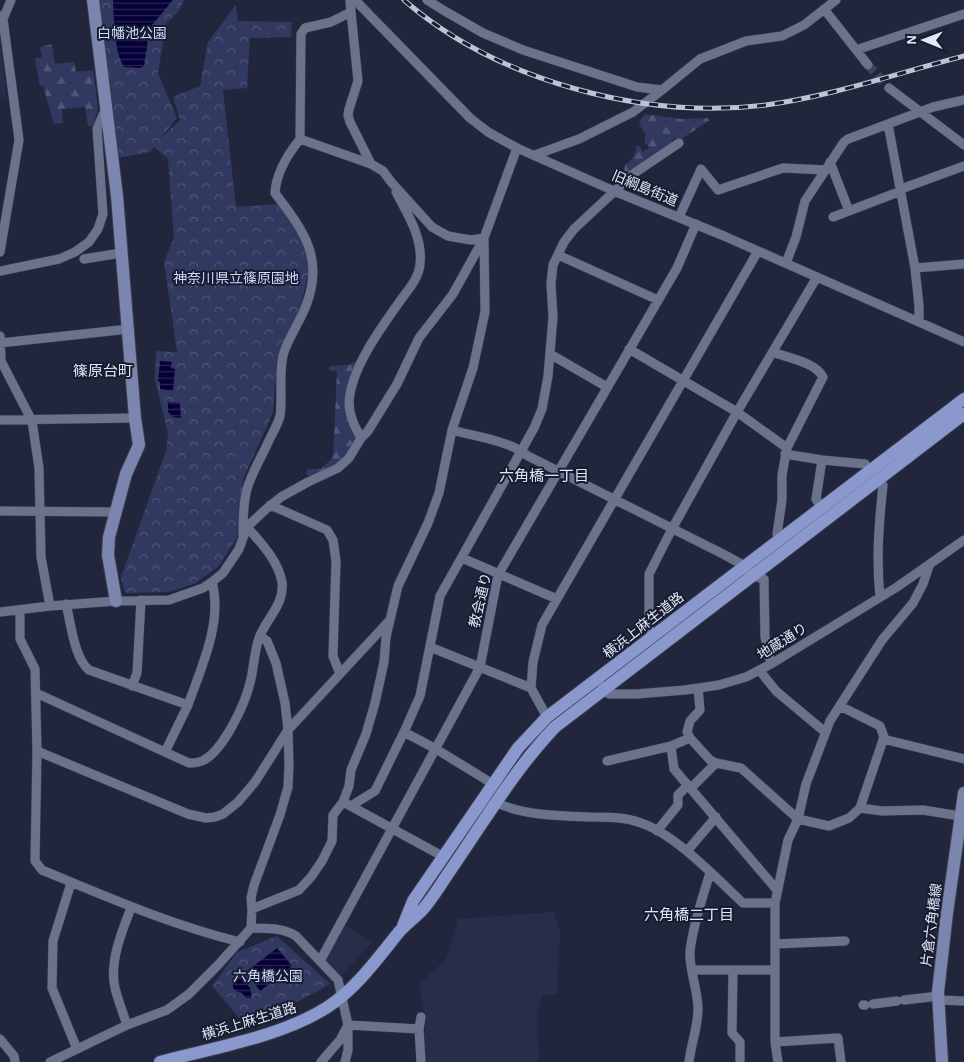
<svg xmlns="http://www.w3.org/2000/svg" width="964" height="1062" viewBox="0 0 964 1062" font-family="'Alegreya Sans','Noto Sans JP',sans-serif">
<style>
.built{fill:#282e4a}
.forest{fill:url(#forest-firs)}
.park{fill:url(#park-crowns)}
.water{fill:url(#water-rules)}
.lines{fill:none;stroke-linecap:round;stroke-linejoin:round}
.street-tunnel{stroke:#3e4358;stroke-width:9;stroke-dasharray:9 4.5;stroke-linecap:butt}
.street-casing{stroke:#3a3f50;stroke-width:10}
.secondary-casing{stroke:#3a3f50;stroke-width:14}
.primary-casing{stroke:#3a3f50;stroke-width:14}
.street{stroke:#6b728c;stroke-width:9}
.secondary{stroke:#7b85ad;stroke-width:12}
.primary{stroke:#8b98ce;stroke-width:12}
.rail-casing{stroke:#bec3d2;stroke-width:5}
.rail{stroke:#181c31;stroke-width:3;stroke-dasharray:9;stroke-linecap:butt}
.labels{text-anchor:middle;stroke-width:4;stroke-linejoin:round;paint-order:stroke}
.park-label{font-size:14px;fill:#ced9ff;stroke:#181c31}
.street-label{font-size:14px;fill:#e2e7f5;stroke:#181c31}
.neighbourhood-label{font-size:15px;fill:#e2e7f5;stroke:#181c31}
</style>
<defs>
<pattern id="forest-firs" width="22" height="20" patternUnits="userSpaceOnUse" patternTransform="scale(1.25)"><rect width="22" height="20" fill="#313961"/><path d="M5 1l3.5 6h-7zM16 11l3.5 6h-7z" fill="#4f5678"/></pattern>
<pattern id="park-crowns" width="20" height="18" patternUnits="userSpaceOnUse" patternTransform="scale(1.25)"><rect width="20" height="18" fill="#313961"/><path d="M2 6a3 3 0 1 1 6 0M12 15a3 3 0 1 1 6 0" fill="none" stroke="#4f5678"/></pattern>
<pattern id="water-rules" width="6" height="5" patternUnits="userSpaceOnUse" patternTransform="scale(1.25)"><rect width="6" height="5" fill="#060038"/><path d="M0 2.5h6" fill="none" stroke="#2a2555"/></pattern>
</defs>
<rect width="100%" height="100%" fill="#21263c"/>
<path class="built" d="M0,34L6,97H0Z
M554,912L560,931L557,994L542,995L537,1014L539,1062H424L425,1016L419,985L446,959L458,919Z
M344,925L372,943L341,976L324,959Z"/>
<path class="forest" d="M52,44L55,64L74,62L76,72L93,70L98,109L93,126H88L85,107L62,109L63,123L54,124L43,86H40L35,59L42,57L40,47Z
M645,114L682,119L708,118L709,121L681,139L674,138L672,142L627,174L624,172L625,165C632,161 636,154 636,146H640L642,152L648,149V145L645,144V133L639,124L640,120Z
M353,362L358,364L350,384L358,438L350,453L333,467L310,477L305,473L308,469H321L333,457L337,371L329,370V366L349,365Z"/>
<path class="park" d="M97,0H184L180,9L166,24L158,73L177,118L160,139L180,120L173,97L200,86L208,42L236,5L238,21L292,22L291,37L250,38L247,88L223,90L236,207L278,204L301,235L309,270L301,305L282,346L277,363L273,413L243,479L237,538L218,567L194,584L168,592L125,593L121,577L166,451L168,433L155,380L156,351L177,352L164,262L174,237L168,159L154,147L150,152L117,158Z
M277,936L330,984L299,1001L242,1021L212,986L237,952Z"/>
<path class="water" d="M113,0H173L152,25L149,33L144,66L140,68L124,67C114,51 114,19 113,0Z
M160,361L172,362L171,368L175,369L173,391L160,389V382L158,381Z
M168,402L180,403L181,418L173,417L168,412Z
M277,948L292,966L260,991L246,972Z
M240,978C247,983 253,989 251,998H246L242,993L236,991L233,988V982Z"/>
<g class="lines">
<path class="street-tunnel" d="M868,65L889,88"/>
<defs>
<path id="street" d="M355,0L470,118L488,132L517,148L614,191L724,236L964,342
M427,0L443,10L483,33L523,50L637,87L662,90
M824,9L868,65
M1,16L3,19L11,0
M856,50L964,14
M889,88L964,145
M888,124L933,107L964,100
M300,139L371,164
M535,155L579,139L633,112L662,90L700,59L746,41L782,36L804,25L836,0
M830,162L849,211
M901,189L964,166
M679,217L701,169L718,190L783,168L826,170
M833,217L901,191
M0,252L19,140L3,19
M558,255L658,300
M84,259L121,253
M786,263L796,237L805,201L844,142L848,139L888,124L915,268L919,306V322
M915,268L964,264
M0,271L59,259L75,252L89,242L98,229L103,214L97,129L106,108
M0,336L1,361L32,421L39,468L41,557L50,606
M0,343L129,329
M629,349L737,412L787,448
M773,352C788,358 815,362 823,377L787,448L782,475V500L777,534L780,539
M550,354L607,387
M0,420L135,418
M452,430C477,437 508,440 528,456L723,554L745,566L752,576L764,579L765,637L771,664
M361,438C355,427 349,416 349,402C351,368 381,328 400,301C408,290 419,278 420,264C423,238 408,215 396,192
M785,454L822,460L865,464L870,470
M879,479L883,485C879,523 876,559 880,597
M270,505L327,530L333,540L336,561L333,656L340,674
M821,507L816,499L822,460
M0,511L114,512
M243,535C243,520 243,503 247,489C251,475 259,461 266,447C270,437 277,427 280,416C283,397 278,369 284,352C290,335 301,320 307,303C324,256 302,229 275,193C276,173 288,154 300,139L301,34L305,28L331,22L351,12
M462,558L557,599
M66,604C71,623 74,658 89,670L188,705C201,668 223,622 212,582
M20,610V639L35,669L37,751L35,861L42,870C107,897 171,925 240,942
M0,612L50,606L116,601L169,600L203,588L212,582L223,573L239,549L247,527L265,510L281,497L308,482L338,468L349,458L361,438L368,431L397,384L419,338L453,294L484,238L517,148
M654,635L649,629V574L672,529L737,412L817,277
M430,647L531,688
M760,671L776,691L825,732
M132,686L137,673L141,600
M602,686L606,692L609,694H637L685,690L719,685L746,677L771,664L897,587L964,540
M698,688L700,710L690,721L687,732L690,738L710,760L716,763L741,768L798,819L829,826L849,818L860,808L884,737L880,726L846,709L839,707
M36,693L189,763C194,763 199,763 204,760C224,749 245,704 250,683C254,668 254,652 259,638C266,619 285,604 282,582C278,560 261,543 247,527
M547,717L531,688L533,662L542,625L758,251
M404,732L436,749L493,784
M883,739L964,759
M671,746L674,769L777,890
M37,751L188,814L206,818L215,817L223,814L238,802L255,782L288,730L389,621
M165,752L188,705
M607,761L671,746L690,738
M691,788L716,763
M497,803C526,816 560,816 591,817C607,817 625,817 641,823C675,834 716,878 743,903H775
M347,804L444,857
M351,806L375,791L404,732L420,696L440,596L534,428L542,409L548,376L553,317L551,284L553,265L564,242L574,229L633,174L679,143
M860,808L882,811L923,810L960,816
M657,831L678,805V795L688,785
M687,851L716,817
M71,883L53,941L52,988L77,1049
M252,909L299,890L311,877L322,861L332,841L333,815L343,802L349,786L351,770L366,734L375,703L384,662L386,637L398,586L428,523L439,493L452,430L473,368L485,312L484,238L471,240L459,238L448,236L439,231L432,227L392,183L383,171L371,164L350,122L348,115L349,109L358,81L350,2L352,0
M251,928C267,929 282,927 296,936L338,980L348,1025L340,1040L321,1062
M775,944L845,941
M320,961L480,667L498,575L677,268L696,224
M692,970H775
M733,970L732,1033L740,1042V1062
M904,1000L939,996
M939,1000L964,1001
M873,1004L897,1001
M863,1005H865
M421,1017L419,1029L421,1062
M127,1025C123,1013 118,1000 115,988C109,962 122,931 131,908
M0,1039L14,1056L15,1062
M775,1042L838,1038L841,1062
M50,1062L127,1025L167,1010L189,994L218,965L251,928L252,909L251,898L254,885L280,815L288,787L289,765L288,730L285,703L276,663L267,641L260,636
M345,1062L348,1050V1025L419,1029
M689,1062C691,1044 698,1027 698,1009C698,990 689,970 690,952C692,928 703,896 710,873
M778,1062L775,1042V903L788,840L798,819L806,784L830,721L882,640L913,603L923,584L929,566"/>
<path id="secondary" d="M93,0L117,196L135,418L139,445L126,474L109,537L108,555L116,601
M942,1062L938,992L947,913L964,793"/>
<path id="primary" d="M403,926L413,901L518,748L547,717L964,399
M160,1062C213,1048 280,1037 326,1008C356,989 377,959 399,932C407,923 416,917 424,908C435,895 444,879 454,865C486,818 516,768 555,727L964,414"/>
</defs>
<use href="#street" class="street-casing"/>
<use href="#secondary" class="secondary-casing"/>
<use href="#primary" class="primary-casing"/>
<use href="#street" class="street"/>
<use href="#secondary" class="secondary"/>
<use href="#primary" class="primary"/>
<defs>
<path id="rail" d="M404,0C497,81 644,120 766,105C833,96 898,73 964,56"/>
</defs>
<use href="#rail" class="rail-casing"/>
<use href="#rail" class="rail"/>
</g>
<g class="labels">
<g class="park-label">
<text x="132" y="38">白幡池公園</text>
<text x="236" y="283">神奈川県立篠原園地</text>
<text x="268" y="981">六角橋公園</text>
</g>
<g class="street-label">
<text transform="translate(645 188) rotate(23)" y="5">旧綱島街道</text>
<text transform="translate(480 600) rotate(-77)" y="5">教会通り</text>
<text transform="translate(643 625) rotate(-38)" y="5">横浜上麻生道路</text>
<text transform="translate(782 641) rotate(-32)" y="5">地蔵通り</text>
<text transform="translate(931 925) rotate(-83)" y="5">片倉六角橋線</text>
<text transform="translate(249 1021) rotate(-17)" y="5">横浜上麻生道路</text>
</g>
<g class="neighbourhood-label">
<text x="103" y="376">篠原台町</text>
<text x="544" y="481">六角橋一丁目</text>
<text x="689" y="920">六角橋二丁目</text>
</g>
</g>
<g transform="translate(924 40) rotate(271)" stroke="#181c31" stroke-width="4" paint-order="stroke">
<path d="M0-4L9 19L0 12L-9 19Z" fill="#e2e7f5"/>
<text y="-8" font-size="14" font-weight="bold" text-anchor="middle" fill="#e2e7f5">N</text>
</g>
</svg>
